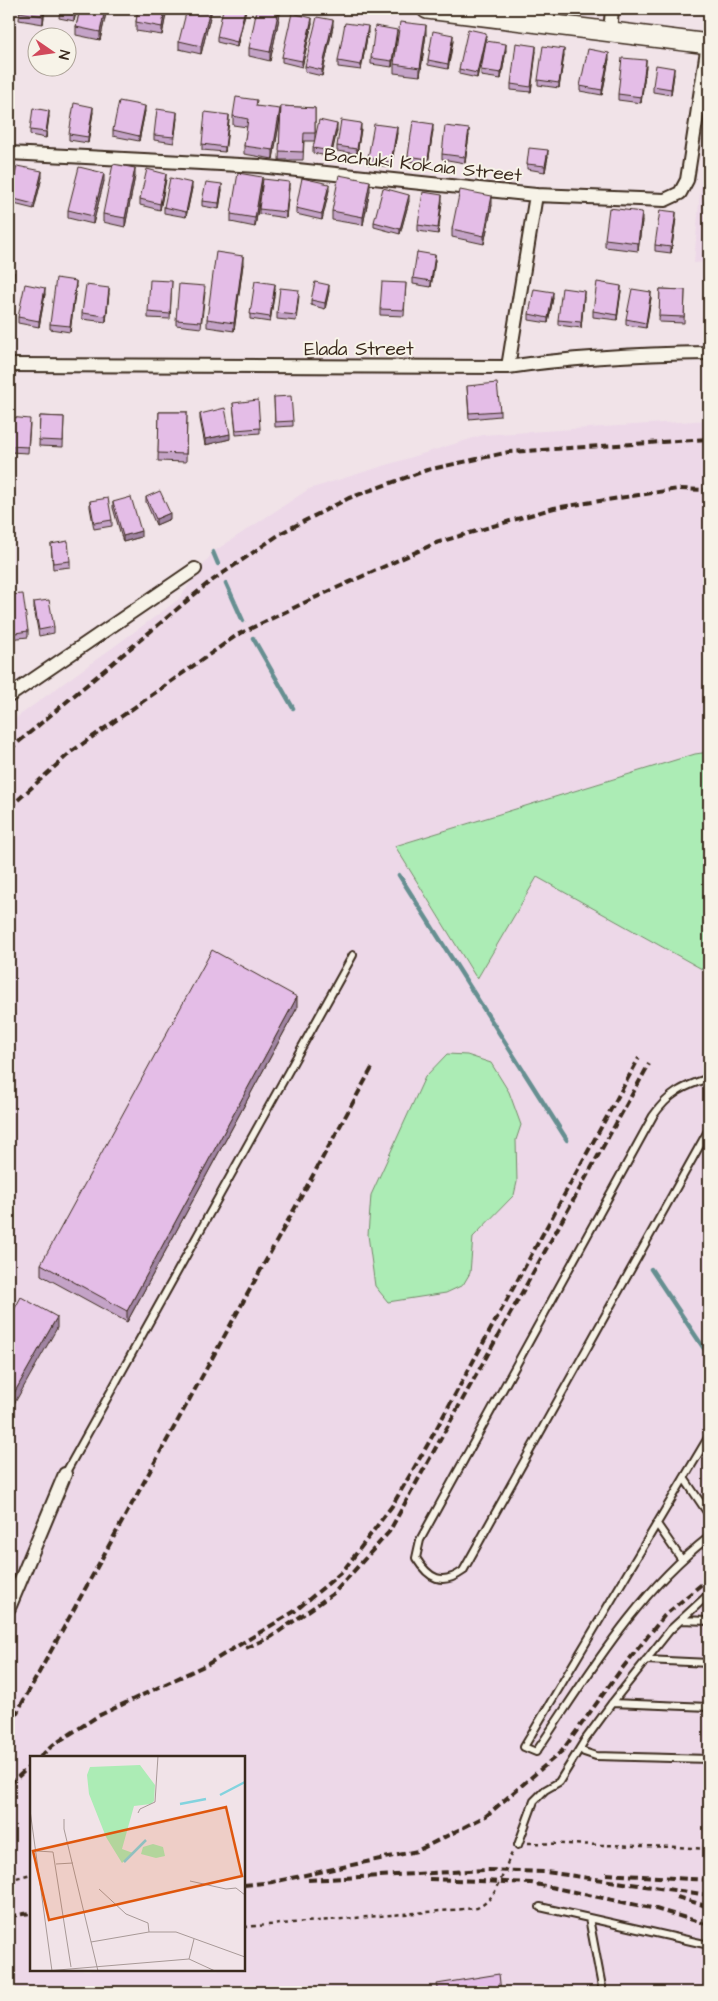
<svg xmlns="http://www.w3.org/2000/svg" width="718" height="2001" viewBox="0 0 718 2001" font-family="'Architects Daughter',sans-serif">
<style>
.built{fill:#edd8e8;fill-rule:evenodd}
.green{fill:#acecb5;stroke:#748b6a}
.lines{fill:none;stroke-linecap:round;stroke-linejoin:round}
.stream{stroke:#668f91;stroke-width:4.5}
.lane-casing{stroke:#3b2a1e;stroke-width:10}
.street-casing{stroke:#3b2a1e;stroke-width:16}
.secondary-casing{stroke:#3b2a1e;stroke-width:22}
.path{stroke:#3b2a1e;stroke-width:2.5;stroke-dasharray:4 4;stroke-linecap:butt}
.lane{stroke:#f7f3e8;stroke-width:6}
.street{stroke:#f7f3e8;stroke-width:12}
.secondary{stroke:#f7f3e8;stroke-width:19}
.rail{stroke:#3b2a1e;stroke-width:4;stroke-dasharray:8 4;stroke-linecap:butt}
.wall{fill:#c4a3c7;stroke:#3b2a1e}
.shaded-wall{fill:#a084a2;stroke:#3b2a1e}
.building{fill:#e4bde7;stroke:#3b2a1e}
.labels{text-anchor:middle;stroke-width:4;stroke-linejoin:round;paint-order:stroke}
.street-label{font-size:19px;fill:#3b2a1e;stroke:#f7f3e8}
.inset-river{fill:none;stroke:#83d3de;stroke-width:2.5}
.inset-road{fill:none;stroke:#a89997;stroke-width:1}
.view{fill:#df570d;fill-opacity:0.15;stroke:#df570d;stroke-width:2.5}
.inset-edge{fill:none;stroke:#3b2a1e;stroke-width:2.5}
</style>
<rect width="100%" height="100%" fill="#f1e3e8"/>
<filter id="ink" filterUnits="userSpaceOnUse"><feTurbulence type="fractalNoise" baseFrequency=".02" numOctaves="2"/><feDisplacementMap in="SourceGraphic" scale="10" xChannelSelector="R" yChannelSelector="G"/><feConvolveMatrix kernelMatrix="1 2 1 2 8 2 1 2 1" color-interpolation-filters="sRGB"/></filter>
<g filter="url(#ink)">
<path class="built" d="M709,92V262L694,263L708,95Z
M709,420V752L695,754L396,846L477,979L537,876L709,973V1992H9V723L178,600L213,552L309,489L483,435ZM31,1757H244V1970H31Z"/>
<path class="green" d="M709,752V973L537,877L477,979L395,846L695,754Z
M447,1054L467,1055L491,1063L509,1092L521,1125L516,1140L517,1182L514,1195L473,1237L470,1273L463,1285L446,1293L388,1302L375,1286L368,1235L371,1195L425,1077Z"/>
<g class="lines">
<path class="stream" d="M213,552L218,564
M226,583L243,621
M253,638L293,708
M399,875L567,1140
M651,1269L709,1356"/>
<defs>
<path id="lane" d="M709,1078C684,1086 669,1093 653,1116L420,1540L416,1558C429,1579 442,1586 463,1571L709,1129
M709,1436L524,1747L536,1752C587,1677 636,1593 709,1537
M65,1474L353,955
M684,1478L709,1515
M657,1524L682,1560
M681,1620L709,1621
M646,1660L709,1663
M612,1703L709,1707
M580,1748L584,1752L596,1756L709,1759
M518,1845L534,1801L545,1790L559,1782L585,1740L612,1703L670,1630L709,1594
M540,1907L709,1945
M589,1918L603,1992"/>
<path id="street" d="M610,33L612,9
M9,153L259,166L536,195L665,200L680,193L687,180L708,44
M9,365L508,367C575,357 642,354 709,353
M508,367L536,195
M9,696L195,569
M9,1608L65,1474"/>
<path id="secondary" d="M427,9L709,44"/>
</defs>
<use href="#lane" class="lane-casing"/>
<use href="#street" class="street-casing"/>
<use href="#secondary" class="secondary-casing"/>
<path class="path" d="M528,1843L677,1847L709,1849
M9,1880L31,1874
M244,1927L477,1908C499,1898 502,1872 512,1853"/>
<use href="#lane" class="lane"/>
<use href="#street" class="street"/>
<use href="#secondary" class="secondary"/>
<path class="rail" d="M9,750L207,584L283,532L349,498L427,470L509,452L709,439
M9,808L71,752L237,635L310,600L436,543L554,508L678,489L709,490
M246,1648L271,1637L334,1593L389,1532L649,1064
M9,1727L372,1068
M40,1757L53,1745L98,1716L208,1664L295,1611L343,1571L392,1506L428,1444L639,1058
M9,1785L31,1765
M606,1874L709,1880
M429,1879L531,1883L656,1909L709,1925
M308,1880L486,1870L546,1872L709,1895
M244,1885L273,1882L417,1851L486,1816L562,1751L620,1671L664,1616L709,1578
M677,1897L709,1907
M9,1916L31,1913
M9,1992H12"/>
</g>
<path class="wall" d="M9,9H13L11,18L9,17Z
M20,9H45L43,24L19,20Z
M60,9H77L74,21L59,18Z
M80,9H107L100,40L76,35V27Z
M138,9H167L162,35L136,31V22Z
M211,9V13L201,54L179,49V41Z
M246,9L237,47L217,42V37Z
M281,9L270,61L249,56V48Z
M312,23L302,67L282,62V57Z
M333,26L322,76L305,72V66Z
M368,32L361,70L338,67V61Z
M426,34L420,76L394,73V64Z
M397,35L392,67L371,64V58Z
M486,39V41L506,50L501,79L481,76V70L485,42L477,78L459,74V69Z
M453,41L448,69L428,65V60Z
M536,51L531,92L511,90V84Z
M564,55L559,88L538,85V80Z
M609,59L602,95L580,91V86Z
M646,66L641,103L618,100V94Z
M674,74L671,95L653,92V86Z
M257,106L280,118L273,159L244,154V146L247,127L233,125V116Z
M281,106L315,108V141H304L303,160H279Z
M145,111L139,141L113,136V130Z
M93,112L88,143L69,140V134Z
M49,116L46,138L30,135V130Z
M177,118L174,143L154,140V135Z
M229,120L225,152L202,150V144Z
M361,129L357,154L337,151V146Z
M337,130L331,157L313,153V148Z
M433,130L428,164L408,161V156Z
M397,133L391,167L368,164V158Z
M469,135L465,163L442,159V154Z
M548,156L545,172L527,169V164Z
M135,176L125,227L103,222V214Z
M42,177L34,209L10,203V198Z
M166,179L160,210L140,205V199Z
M104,181L93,224L68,218V210Z
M262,185L255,227L231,222V214Z
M192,188L186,217L164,213V207Z
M289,188L286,218L259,214V209Z
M222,190L219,209L202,206V201Z
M329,190L322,220L296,214V208Z
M370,190L363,225L332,220V211Z
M409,201L400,234L374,227V222Z
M442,201L438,234L418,231V225Z
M492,205L484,244L452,237V229Z
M676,218L671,253L655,251V245Z
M642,221L638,251L605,247V239Z
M435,260L431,287L413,284V278Z
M243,264L234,331L207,327V319Z
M172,281L170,319L148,318V312Z
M406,283L404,316L380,315V309Z
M76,286L70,332L50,329V324Z
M275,289L270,322L250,319V314Z
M660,289L685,290L684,323L659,322Z
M329,291L325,309L311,305V300Z
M621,291L617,320L593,317V311Z
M205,292L201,328L176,325V320Z
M109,293L106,322L82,319V313Z
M45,294L39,327L18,323V317Z
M299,296L296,321L277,319V313Z
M584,297L581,328L558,325V320Z
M553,298L548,323L529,320V314Z
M651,298L646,328L626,325V319Z
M467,386L500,411V416L469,419Z
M274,397L293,421V426L275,427Z
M233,403L260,428V433L236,435Z
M159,412H187L186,462L158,461Z
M200,414L230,439L205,445L200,419Z
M40,416L64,417L63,447L39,446Z
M9,417L30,424L28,453L9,452Z
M146,497L170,519L156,525L146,502Z
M90,501L112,520V526L94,529L90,507Z
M113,502L141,537L123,542L113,508Z
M51,544L70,561V567L53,569Z
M9,595L28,631V637L9,639Z
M34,602L54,627V633L39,636L34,608Z
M297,1008L127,1322L41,1275V1264Z"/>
<path class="shaded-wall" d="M44,9H45L43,24V16Z
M76,9H77L74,21V15Z
M105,9H107L100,40V32Z
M165,9H167L162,35V27Z
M210,9H211V13L201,54V46Z
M245,9H246V10L237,47V42Z
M279,9H281L270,61V52Z
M312,18V23L302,67V61Z
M333,20V26L322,76V70Z
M426,25V34L420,76V68Z
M368,26V32L361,70V65Z
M397,30V35L392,67V61Z
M486,33V39L477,78V73Z
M453,35V41L448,69V64Z
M506,44V50L501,79V73Z
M536,46V51L531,92V87Z
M564,49V55L559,88V83Z
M609,53V59L602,95V90Z
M646,60V66L641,103V97Z
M674,68V74L671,95V89Z
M145,106V111L139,141V136Z
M93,107V112L88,143V137Z
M280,109V118L273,159V150Z
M49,111V116L46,138V132Z
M177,112V118L174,143V137Z
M229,115V120L225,152V147Z
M361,123V129L357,154V149Z
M337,124V130L331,157V151Z
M433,124V130L428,164V159Z
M397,127V133L391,167V162Z
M469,129V135L465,163V157Z
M548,150V156L545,172V166Z
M135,168V176L125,227V218Z
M42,171V177L34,209V204Z
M104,173V181L93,224V216Z
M166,174V179L160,210V204Z
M262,177V185L255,227V218Z
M370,181V190L363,225V217Z
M289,182V188L286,218V212Z
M192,183V188L186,217V212Z
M222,184V190L219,209V203Z
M329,184V190L322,220V214Z
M409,195V201L400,234V229Z
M442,195V201L438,234V228Z
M492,196V205L484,244V236Z
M642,212V221L638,251V243Z
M676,212V218L671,253V247Z
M435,255V260L431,287V281Z
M243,256V264L234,331V323Z
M14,272V280L9,324V316Z
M76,281V286L70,332V326Z
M275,284V289L270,322V317Z
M329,285V291L325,309V303Z
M621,286V291L617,320V315Z
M45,288V294L39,327V321Z
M109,288V293L106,322V316Z
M584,291V297L581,328V322Z
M553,292V298L548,323V318Z
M651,292V298L646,328V323Z
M230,434V439L205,445V439Z
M170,513V519L156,525V519Z
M141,531V537L123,542V536Z
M297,997V1008L127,1322V1311Z
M57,1317V1328L9,1413V1402Z"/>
<path class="building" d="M9,9H12L11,12H9Z
M20,9H44L43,16L19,12Z
M60,9H76L74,15L59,12Z
M80,9H105L100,32L76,27Z
M138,9H165L162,27L136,22Z
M187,9H210L201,46L179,41Z
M223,9H245L237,42L217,37Z
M257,9H279L270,52L249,48Z
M292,13L312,18L302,61L282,57Z
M317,17L333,20L322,70L305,66Z
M400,22L426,25L420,68L394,64Z
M345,23L368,26L361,65L338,61Z
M375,26L397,30L392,61L371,58Z
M468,29L486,33L477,73L459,69Z
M433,31L453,35L448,64L428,60Z
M486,41L506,44L501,73L481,70Z
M516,43L536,46L531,87L511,84Z
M543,46L564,49L559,83L538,80Z
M588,49L609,53L602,90L580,86Z
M622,58L646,60L641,97L618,94Z
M656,65L674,68L671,89L653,86Z
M236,97L257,100L256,106L280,109L273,150L244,146L248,119L233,116Z
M119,101L145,106L139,136L113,130Z
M74,103L93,107L88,137L69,134Z
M281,106L315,108V133H304L303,152L279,151Z
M33,108L49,111L46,132L30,130Z
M157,109L177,112L174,137L154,135Z
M205,112L229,115L225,147L202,144Z
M319,120L337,124L331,151L313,148Z
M341,120L361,123L357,149L337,146Z
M413,121L433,124L428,159L408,156Z
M374,124L397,127L391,162L368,158Z
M445,126L469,129L465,157L442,154Z
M529,148L548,150L545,166L527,164Z
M113,164L135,168L125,218L103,214Z
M17,166L42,171L34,204L10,198Z
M79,167L104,173L93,216L68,210Z
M147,169L166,174L160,204L140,199Z
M238,173L262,177L255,218L231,214Z
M339,175L370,181L363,217L332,211Z
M170,178L192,183L186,212L164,207Z
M302,178L329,184L322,214L296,208Z
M263,179L289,182L286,212L259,209Z
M206,182L222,184L219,203L202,201Z
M383,188L409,195L400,229L374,222Z
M460,190L492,196L484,236L452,229Z
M423,192L442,195L438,228L418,225Z
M609,208L642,212L638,243L605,239Z
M660,210L676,212L671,247L655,245Z
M216,252L243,256L234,323L207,319Z
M417,252L435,255L431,281L413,278Z
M9,271L14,272L9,316Z
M56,278L76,281L70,326L50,324Z
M150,280L172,281L170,314L148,312Z
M255,281L275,284L270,317L250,314Z
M315,282L329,285L325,303L311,300Z
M382,282L406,283L404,310L380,309Z
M597,282L621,286L617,315L593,311Z
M25,284L45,288L39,321L18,317Z
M179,284L205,286L201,322L176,320Z
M86,285L109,288L106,316L82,313Z
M280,288L299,290L296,315L277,313Z
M562,288L584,291L581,322L558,320Z
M534,289L553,292L548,318L529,314Z
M632,289L651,292L646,323L626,319Z
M660,289L685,290L684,317L659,316Z
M497,383L500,411L469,413L467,386Z
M291,396L293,421L275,422L274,397Z
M258,400L260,428L236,430L233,403Z
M225,408L230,434L205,439L200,414Z
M159,412H187L186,454L158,453Z
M40,416L64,417L63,441L39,440Z
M9,417L30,419L28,447L9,446Z
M160,491L170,513L156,519L146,497Z
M131,497L141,531L123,536L113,502Z
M108,498L112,520L94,523L90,501Z
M68,541L70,561L53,563L51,544Z
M23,594L28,631L9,634V595Z
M49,600L54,627L39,630L34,602Z
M212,950L297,997L127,1311L41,1264Z
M21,1297L57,1317L9,1402V1319Z
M499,1974L501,1992H439L437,1984Z"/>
</g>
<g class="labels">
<g class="street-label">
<text transform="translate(423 164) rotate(6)" y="7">Bachuki Kokaia Street</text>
<text x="359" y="355">Elada Street</text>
</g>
</g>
<g transform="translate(30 1756)">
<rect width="215" height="215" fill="#f1e3e8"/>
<path d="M110,9L125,29L124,45L121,48L104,50L92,93L103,97L92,107L76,81L59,38L57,19L60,11ZM123,88L133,91L135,100L126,102L111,98L113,91Z" fill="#acecb5"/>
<path class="inset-river" d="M190,39L215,26M150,48L176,43M94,106L116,84"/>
<path class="inset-road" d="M0,54L22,215M108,57L110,53L125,46L128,0M34,63V73L68,215M7,95L23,96L41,211M26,108L43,107M160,125L196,133L206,132L215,139M69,133L96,158L118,167L119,176M61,186L119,176H146L215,201M159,203L164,183M16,215L159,203L185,215"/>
<path class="view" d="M196,51L212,120L19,164L3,95Z"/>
<rect width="215" height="215" class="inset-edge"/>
</g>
<rect width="718" height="2001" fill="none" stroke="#f7f3e8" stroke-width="30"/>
<rect x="15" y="15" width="688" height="1971" fill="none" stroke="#3b2a1e" stroke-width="2" filter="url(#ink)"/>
<g transform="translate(52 52) rotate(103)"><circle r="24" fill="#f7f3e8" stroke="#aca397"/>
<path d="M0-4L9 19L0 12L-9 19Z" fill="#d1495b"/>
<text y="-8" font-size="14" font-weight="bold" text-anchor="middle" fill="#3b2a1e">N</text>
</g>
</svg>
